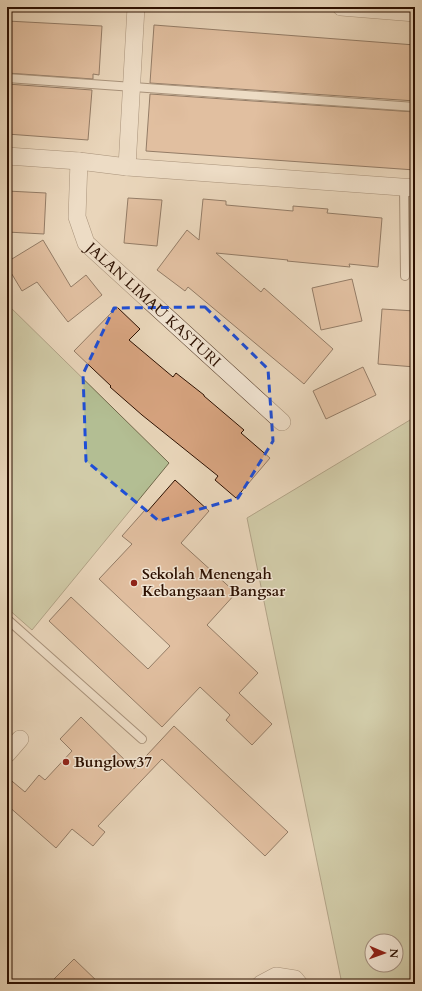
<svg xmlns="http://www.w3.org/2000/svg" width="422" height="991" viewBox="0 0 422 991" font-family="Cardo,serif">
<style>
.green{fill:#b3be93;stroke:#70674a;fill-rule:evenodd}
.building{fill:#d7a480;stroke:#2c1001}
.lines{fill:none;stroke-linecap:round;stroke-linejoin:round}
.service-casing{stroke:#5b422f;stroke-width:10}
.minor-casing{stroke:#5b422f;stroke-width:18}
.service{stroke:#f1e4d2;stroke-width:8}
.minor{stroke:#f1e4d2;stroke-width:17}
.marked{fill:none;stroke:#1d4ed8;stroke-width:3;stroke-dasharray:8 5;stroke-linejoin:round}
.poi-dot{fill:#8f2418;stroke:#f1e4d2;stroke-width:1.5}
.labels{text-anchor:middle;stroke-width:3;stroke-linejoin:round;paint-order:stroke}
.street-label{font-size:15px;fill:#2c1001;stroke:#f1e4d2}
.poi-label{font-size:15px;font-weight:bold;fill:#2c1001;stroke:#f1e4d2;text-anchor:start}
</style>
<rect width="100%" height="100%" fill="#e9d6ba"/>
<filter id="stains"><feTurbulence type="fractalNoise" baseFrequency=".005" numOctaves="4"/><feColorMatrix values="0 0 0 0 .2 0 0 0 0 .09 0 0 0 0 .02 0 0 0 .5 -.17"/></filter>
<radialGradient id="worn" r=".72"><stop offset=".6" stop-color="#630" stop-opacity="0"/><stop offset="1" stop-color="#630" stop-opacity=".3"/></radialGradient>
<path class="green" d="M7,304L169,463L32,630L7,608Z
M415,417V984H342L247,518ZM372,941H396V965H372Z"/>
<path class="building" d="M7,21L102,26L99,75L93,74V79L7,73Z
M154,25L415,45V101L150,83Z
M7,84L92,90L88,140L7,134Z
M150,94L415,112V170L146,151Z
M7,191L46,193L44,234L7,232Z
M128,198L162,200L157,246L124,243Z
M203,199L226,201V205L293,211V206L328,209L327,213L382,218L378,267L349,264L350,267L287,261L288,260L216,253L261,292L264,288L333,349L304,384L188,287L185,291L157,270L187,230L199,240Z
M43,240L71,287L86,275L102,295L68,322L37,282L22,291L7,266V262Z
M352,279L362,321L321,330L312,288Z
M117,307L140,329L129,340L173,377L176,373L204,395V396L244,430L241,433L270,458L236,498L215,480L218,476L142,415L110,387L111,386L74,351Z
M382,309L415,311V367L378,364Z
M363,367L376,395L326,419L313,391Z
M175,480L209,511L181,543L236,593L207,625L258,673L239,693L272,724L252,745L226,720L230,715L200,687L162,727L49,621L71,597L148,669L170,646L99,579L132,544L122,536L145,510L147,512Z
M81,717L134,769L174,726L288,832L265,856L162,759L98,826L105,832L93,846L72,829L56,848L7,805V777L25,792L39,775L45,780L72,751L60,739Z
M74,959L100,984H49Z"/>
<g class="lines">
<defs>
<path id="service" d="M7,78L415,107
M404,187L405,276
M7,619L142,739"/>
<g id="minor">
<path d="M341,7L415,13"/>
<path d="M7,156L79,161L127,167L415,188"/>
<path id="s1" d="M79,161L77,217L86,243L282,422"/>
<path d="M127,167L136,7"/>
<path d="M7,754L20,739"/>
<path d="M261,984L276,976L295,979L299,984"/>
</g>
</defs>
<use href="#service" class="service-casing"/>
<use href="#minor" class="minor-casing"/>
<use href="#service" class="service"/>
<use href="#minor" class="minor"/>
</g>
<path d="M0 0H422V991H0ZM205,307L268,369L273,441L238,498L159,521L86,461L83,374L114,308Z" fill="#e9d6ba" fill-opacity=".55" fill-rule="evenodd"/>
<path class="marked" d="M205,307L268,369L273,441L238,498L159,521L86,461L83,374L114,308Z"/>
<g class="poi-dot">
<circle cx="134" cy="583" r="4"/>
<circle cx="66" cy="762" r="4"/>
</g>
<g class="labels">
<g class="street-label">
<text dy="5" stroke="none"><textPath href="#s1" startOffset="175">JALAN LIMAU KASTURI</textPath></text>
</g>
<g class="poi-label">
<text x="142" y="579">Sekolah Menengah<tspan x="142" dy="17">Kebangsaan Bangsar</tspan></text>
<text x="74" y="767">Bunglow37</text>
</g>
</g>
<rect width="422" height="991" fill="none" stroke="#e9d6ba" stroke-width="24"/>
<rect x="8" y="8" width="406" height="975" fill="none" stroke="#2c1001" stroke-width="2"/>
<rect x="12" y="12" width="398" height="967" fill="none" stroke="#2c1001"/>
<g transform="translate(384 953) rotate(92)"><circle r="19" fill="#f1e4d2" stroke="#a28f7e"/>
<path d="M0-3L7 15L0 10L-7 15Z" fill="#8f2418"/>
<text y="-6" font-size="11" font-weight="bold" text-anchor="middle" fill="#2c1001">N</text>
</g>
<rect width="100%" height="100%" filter="url(#stains)"/>
<rect width="100%" height="100%" fill="url(#worn)"/>
</svg>
